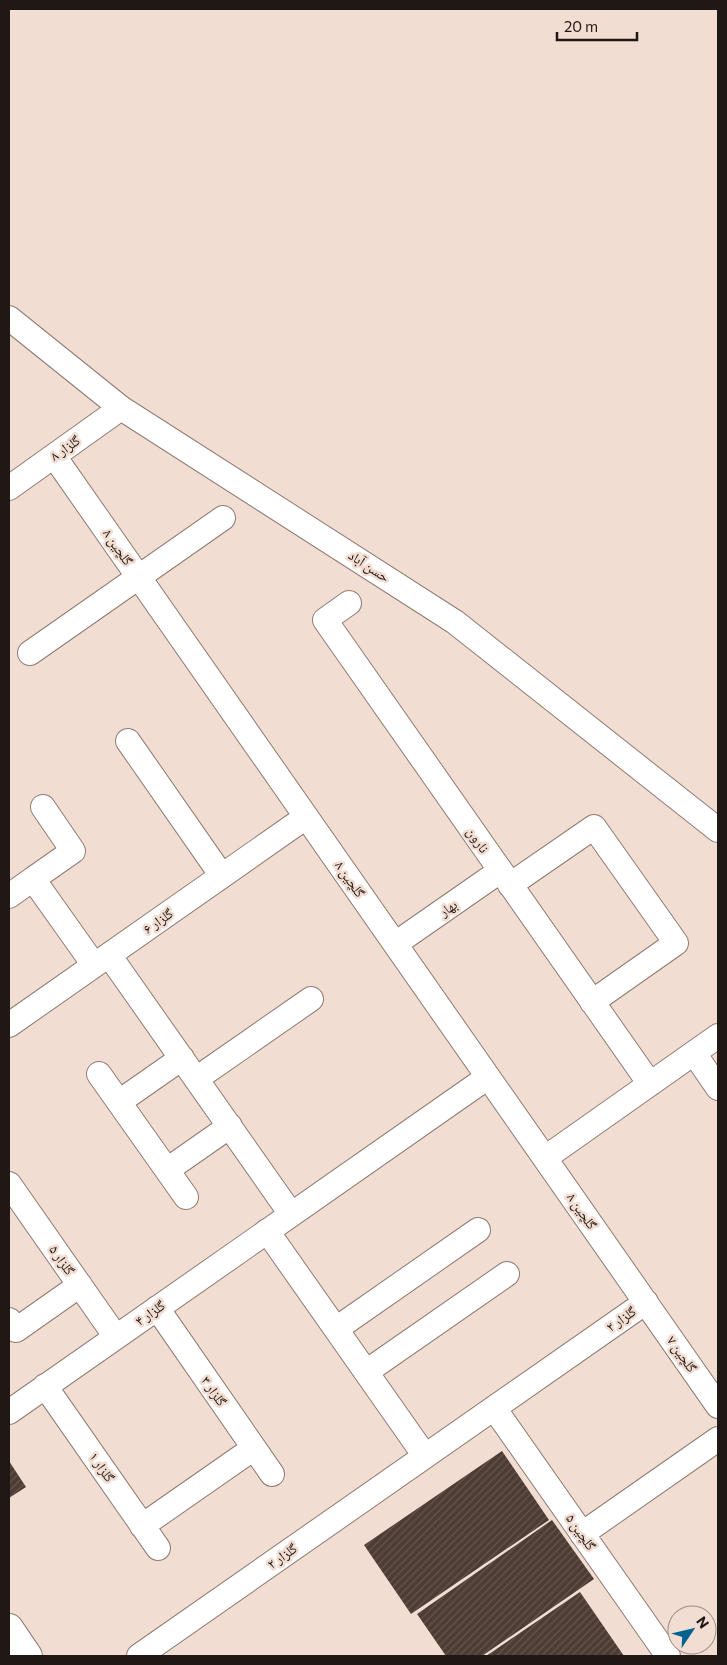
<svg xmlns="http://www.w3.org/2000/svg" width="727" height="1665" viewBox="0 0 727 1665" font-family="Commissioner,'Noto Naskh Arabic',sans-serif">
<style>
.building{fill:url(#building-hatch)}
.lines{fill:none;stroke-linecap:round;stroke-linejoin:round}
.street-casing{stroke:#8e7c72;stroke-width:26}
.secondary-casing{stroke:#8e7c72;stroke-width:30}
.street{stroke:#fff;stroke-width:24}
.secondary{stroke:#fff;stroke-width:28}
.labels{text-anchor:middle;stroke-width:5;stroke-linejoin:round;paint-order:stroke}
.street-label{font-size:14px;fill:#1f1814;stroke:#f2ddd2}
</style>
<defs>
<pattern id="building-hatch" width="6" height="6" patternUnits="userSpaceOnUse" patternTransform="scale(1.25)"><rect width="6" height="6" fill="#4d3c33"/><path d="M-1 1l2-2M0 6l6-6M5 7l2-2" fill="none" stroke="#63554e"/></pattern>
</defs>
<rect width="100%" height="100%" fill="#f2ddd2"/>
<path class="building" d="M502,1451L549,1520L411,1614L364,1545Z
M9,1461L26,1487L9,1498Z
M552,1520L594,1579L482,1656H446L417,1614Z
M580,1592L624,1656H486Z"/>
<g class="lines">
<defs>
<path id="street" d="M9,318L121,408L455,622L718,830
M54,456L718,1406
M9,488L121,408
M349,603L325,620L650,1084
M30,653L223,518
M128,741L222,876
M33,879L73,851L43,807
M510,885L594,827L676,943L592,1002
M9,896L33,879L94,965
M395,944L500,871
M109,955L291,1214
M9,1025L306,817
M694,1053L718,1088
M99,1074L186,1197
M196,1079L311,999
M119,1102L182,1058
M545,1158L718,1036
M167,1170L230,1126
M9,1184L116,1337
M267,1231L425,1456
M157,1308L272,1474
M9,1320L16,1330L80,1285
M336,1329L478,1230
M366,1372L507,1274
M45,1386L158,1548
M494,1408L668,1656
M9,1412L488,1077
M142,1526L254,1448
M582,1534L718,1439
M139,1656L646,1302"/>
<path id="secondary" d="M9,1628L28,1656"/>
</defs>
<use href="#street" class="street-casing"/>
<use href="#secondary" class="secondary-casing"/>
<use href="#street" class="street"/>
<use href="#secondary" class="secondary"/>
</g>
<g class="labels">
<g class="street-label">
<text transform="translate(65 448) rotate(-35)" y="5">گلزار ۸</text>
<text transform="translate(118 547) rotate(55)" y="5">گلچین ۸</text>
<text transform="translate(369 566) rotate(33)" y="5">حسن آباد</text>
<text transform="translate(478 840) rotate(55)" y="5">نارون</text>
<text transform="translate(350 879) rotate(55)" y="5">گلچین ۸</text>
<text transform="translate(448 908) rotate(-35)" y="5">بهار</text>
<text transform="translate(158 921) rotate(-35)" y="5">گلزار ۶</text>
<text transform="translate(582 1211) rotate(55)" y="5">گلچین ۸</text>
<text transform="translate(62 1260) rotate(55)" y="5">گلزار ۵</text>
<text transform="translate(150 1313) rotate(-35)" y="5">گلزار ۴</text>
<text transform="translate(621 1319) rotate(-35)" y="5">گلزار ۲</text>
<text transform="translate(682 1354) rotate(55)" y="5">گلچین ۷</text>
<text transform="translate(214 1391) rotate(55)" y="5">گلزار ۳</text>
<text transform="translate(102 1467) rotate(55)" y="5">گلزار ۱</text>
<text transform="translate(581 1532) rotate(55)" y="5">گلچین ۵</text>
<text transform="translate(282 1556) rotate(-35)" y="5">گلزار ۲</text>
</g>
</g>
<rect width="727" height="1665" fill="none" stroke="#1f1814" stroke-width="20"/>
<g transform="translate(692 1630) rotate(55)"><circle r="24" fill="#f2ddd2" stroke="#9e8e86"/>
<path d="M0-4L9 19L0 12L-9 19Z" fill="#016292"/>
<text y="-8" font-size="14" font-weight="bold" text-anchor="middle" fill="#1f1814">N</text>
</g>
<path d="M557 32v8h80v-8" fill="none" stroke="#1f1814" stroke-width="2.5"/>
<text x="564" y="32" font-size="15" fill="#1f1814" stroke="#f2ddd2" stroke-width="4" paint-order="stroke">20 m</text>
</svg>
